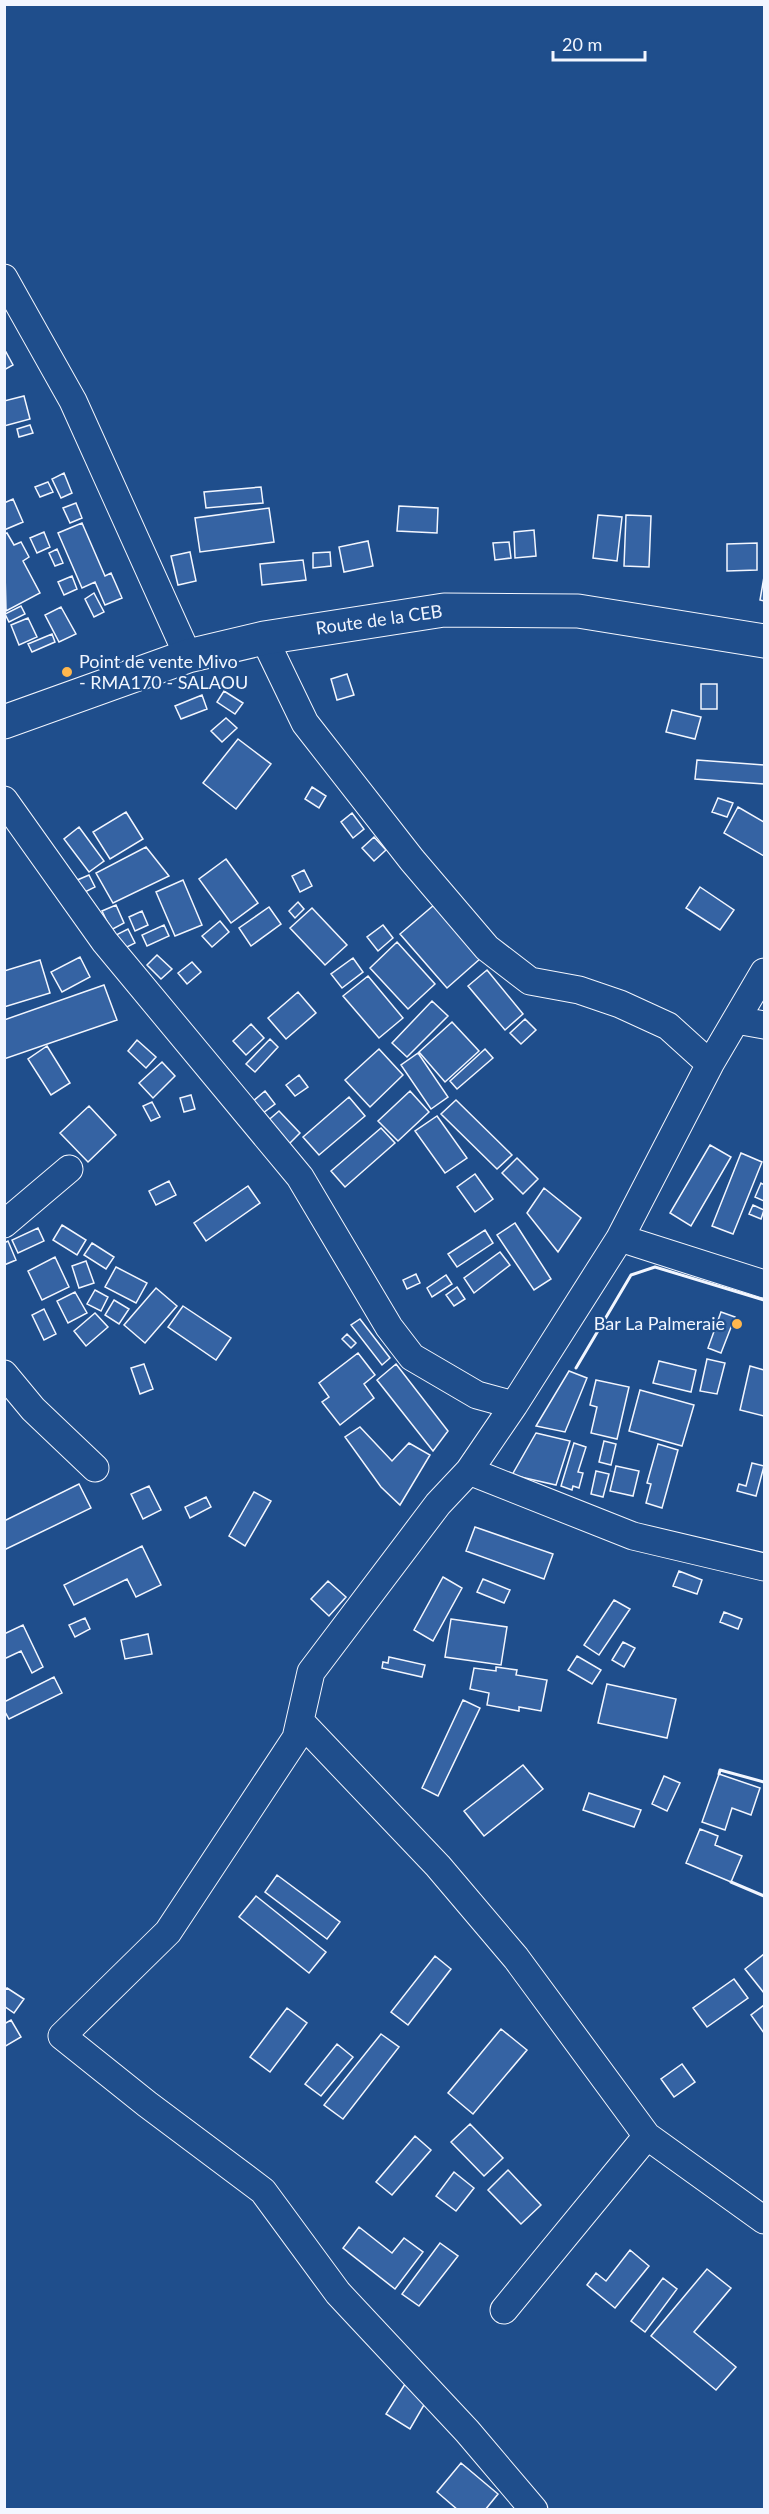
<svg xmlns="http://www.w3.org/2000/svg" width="769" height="2514" viewBox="0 0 769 2514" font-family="Lato,sans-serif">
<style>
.building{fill:#3563a3;stroke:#f2f6ff;stroke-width:1.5}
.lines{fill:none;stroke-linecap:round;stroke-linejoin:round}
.street-casing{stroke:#f2f6ff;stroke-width:29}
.secondary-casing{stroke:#f2f6ff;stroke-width:35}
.street{stroke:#1f4e8c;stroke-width:27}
.secondary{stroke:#1f4e8c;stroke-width:33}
.wall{stroke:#f2f6ff;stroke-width:3}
.poi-dot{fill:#ffb74d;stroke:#1f4e8c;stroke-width:2}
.labels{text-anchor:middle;stroke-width:4.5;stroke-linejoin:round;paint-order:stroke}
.street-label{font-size:18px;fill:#f2f6ff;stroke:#1f4e8c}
.poi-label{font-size:18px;fill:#f2f6ff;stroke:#1f4e8c;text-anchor:start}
</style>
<rect width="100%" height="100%" fill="#1f4e8c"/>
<path class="building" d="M6,352L13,365L4,370V353Z
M24,396L30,419L4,426V401Z
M30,425L33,433L19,437L17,429Z
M64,473L72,493L61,498L52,479Z
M48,482L53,492L40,497L35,487Z
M261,487L263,503L206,508L204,492Z
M13,499L23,522L4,530V503Z
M76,503L82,518L70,523L63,508Z
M399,506L438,508L437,533L397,531Z
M269,508L274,542L200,552L195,518Z
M598,515L622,517L617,561L593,558Z
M626,515L651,516L649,567L624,566Z
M82,523L105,576L111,573L122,598L105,605L95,582L82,588L58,533Z
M534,530L536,556L515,558L514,532Z
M44,532L50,547L37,553L30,538Z
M7,533L14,545L21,542L29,557L23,561L40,593L6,611L4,534Z
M368,541L373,566L344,572L339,547Z
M509,542L511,558L495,560L493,543Z
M757,543V570L727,571V544Z
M57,549L63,563L55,566L49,553Z
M190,552L196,581L178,585L171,556Z
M330,552L331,566L313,568V553Z
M303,560L306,580L262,585L260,564Z
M72,576L77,589L64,595L58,582Z
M764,577V601L760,600Z
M94,593L104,612L94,617L85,599Z
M21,606L25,614L9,622L5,614Z
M61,607L76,634L59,642L45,615Z
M28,618L37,637L19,645L11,625Z
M52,634L55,642L32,652L28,644Z
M347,674L354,695L337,700L331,679Z
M701,684H717V709H701Z
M224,691L243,703L235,714L217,702Z
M202,695L207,709L181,719L175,706Z
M672,710L701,717L695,739L666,732Z
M226,718L237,728L222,742L211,731Z
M238,739L271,764L236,809L203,783Z
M697,760L764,765V784L695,779Z
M312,787L326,796L319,808L305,799Z
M718,798L733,803L727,817L712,812Z
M738,807L764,822V856L724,833Z
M126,812L143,839L110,859L93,832Z
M352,813L364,829L353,838L341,822Z
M79,827L104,861L89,872L64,839Z
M374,837L386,850L374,861L362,848Z
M146,847L169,876L113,903L96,873Z
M226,859L258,903L231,923L199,879Z
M304,870L312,886L300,892L292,876Z
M89,875L95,887L81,894L75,881Z
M183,880L202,925L175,936L156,892Z
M700,887L734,910L720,930L686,908Z
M298,902L304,909L295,918L289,911Z
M116,905L124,923L111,930L102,911Z
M434,905L481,958L447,988L400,934Z
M269,907L281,924L251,946L239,928Z
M312,908L347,945L325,965L290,928Z
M142,911L148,925L135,931L129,917Z
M220,921L229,932L212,947L202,936Z
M164,925L169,936L147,946L142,935Z
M383,925L393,938L378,951L367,937Z
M128,929L135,943L121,950L114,936Z
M397,942L435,984L408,1009L370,968Z
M157,955L172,969L161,979L147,965Z
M80,957L90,977L62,992L51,972Z
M353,958L363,972L342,988L331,974Z
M40,960L50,993L4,1007V971Z
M192,962L201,972L187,984L178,973Z
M487,970L523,1014L505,1030L468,986Z
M368,976L403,1018L379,1038L343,996Z
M104,985L117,1020L4,1059V1020Z
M298,992L316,1013L286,1039L268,1018Z
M432,1001L448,1016L407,1057L392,1043Z
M525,1019L536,1030L521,1044L510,1033Z
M452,1022L479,1051L445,1082L419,1052Z
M251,1024L264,1038L246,1055L233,1041Z
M270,1039L278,1047L255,1072L246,1064Z
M137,1040L156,1057L146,1068L128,1051Z
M47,1046L70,1083L51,1095L28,1059Z
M379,1049L403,1075L370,1107L345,1080Z
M485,1049L493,1058L457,1089L450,1081Z
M418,1053L448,1097L431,1109L401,1065Z
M162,1062L175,1076L153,1098L139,1083Z
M299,1075L308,1087L295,1096L286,1085Z
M265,1091L275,1104L263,1113L253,1101Z
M410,1091L429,1112L398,1141L378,1121Z
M191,1095L195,1109L184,1112L180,1098Z
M349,1097L365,1116L319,1155L303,1137Z
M456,1100L512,1155L497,1169L441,1114Z
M152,1102L160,1117L151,1121L143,1106Z
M89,1106L116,1135L88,1162L60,1133Z
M279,1111L300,1133L285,1148L264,1124Z
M437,1116L467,1158L445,1173L415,1131Z
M381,1128L395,1143L345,1187L331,1171Z
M710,1145L731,1157L691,1226L670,1213Z
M741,1153L762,1162L733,1234L712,1226Z
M517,1158L538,1179L523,1194L502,1173Z
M475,1174L493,1199L475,1212L457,1187Z
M169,1181L176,1195L156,1205L149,1191Z
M761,1183L764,1185V1201L755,1197Z
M248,1186L260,1203L206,1241L194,1223Z
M544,1188L581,1218L558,1252L527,1213Z
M753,1205L764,1210L761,1219L749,1214Z
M515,1223L551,1279L534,1290L497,1235Z
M62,1225L86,1240L77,1255L53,1240Z
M38,1228L44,1241L18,1253L12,1240Z
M485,1230L493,1243L457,1267L448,1254Z
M8,1241L16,1260L4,1265V1243Z
M92,1243L114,1257L106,1269L84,1255Z
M500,1252L510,1265L474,1293L464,1278Z
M55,1257L69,1287L42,1300L28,1271Z
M86,1261L94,1283L79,1288L72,1266Z
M116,1267L147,1283L136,1303L105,1287Z
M416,1274L420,1283L407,1289L403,1280Z
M446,1275L452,1284L432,1297L427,1288Z
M457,1287L465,1299L454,1306L446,1295Z
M156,1288L177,1306L145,1343L124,1325Z
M95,1290L108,1297L101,1311L87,1304Z
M75,1292L87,1313L68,1323L57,1301Z
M114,1300L129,1309L119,1324L105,1315Z
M183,1306L231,1338L216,1360L168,1327Z
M44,1309L56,1334L44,1340L32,1315Z
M721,1312L735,1317L721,1353L708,1348Z
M95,1313L108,1327L86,1346L74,1331Z
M360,1319L390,1358L382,1365L351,1325Z
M347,1334L356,1343L351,1348L342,1339Z
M358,1353L375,1375L364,1384L374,1398L340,1425L322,1402L329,1397L319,1383Z
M707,1359L725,1363L717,1394L700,1391Z
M659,1361L696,1370L691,1392L653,1383Z
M144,1364L153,1389L140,1394L131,1368Z
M396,1364L448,1431L433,1451L377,1380Z
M750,1366L764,1370V1416L740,1410Z
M569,1371L587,1378L565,1432L536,1426Z
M596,1380L629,1387L617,1439L591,1433L597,1407L590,1405Z
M640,1390L694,1405L682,1446L629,1431Z
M360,1427L392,1461L409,1443L430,1455L400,1505L381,1487L345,1437Z
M536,1433L570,1441L556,1485L512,1475Z
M604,1441L616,1444L611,1465L599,1462Z
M574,1443L586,1447L578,1472L583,1473L579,1488L573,1486L572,1490L561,1486Z
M658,1444L678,1450L662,1508L646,1503L651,1484L647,1483Z
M752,1463L764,1466L756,1496L737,1491L739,1484L746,1486Z
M616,1466L639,1471L633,1496L610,1491Z
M596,1471L609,1474L603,1497L591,1494Z
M79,1484L91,1508L4,1550V1521Z
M149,1486L161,1510L143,1519L131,1494Z
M254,1492L271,1501L245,1546L229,1536Z
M206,1497L211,1507L190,1518L185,1507Z
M475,1527L553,1554L544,1579L466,1551Z
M142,1546L161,1585L136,1597L127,1579L74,1605L64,1585Z
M679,1571L702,1580L697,1594L673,1586Z
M443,1577L462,1588L433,1641L414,1630Z
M483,1579L510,1590L504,1603L477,1592Z
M328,1581L346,1597L329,1616L311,1599Z
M614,1600L630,1609L599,1655L584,1645Z
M724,1612L742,1619L738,1629L720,1622Z
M85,1618L90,1629L75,1637L69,1625Z
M451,1619L507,1627L501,1665L445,1657Z
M23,1625L43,1667L32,1673L21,1651L4,1659V1634Z
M148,1634L152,1654L125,1659L121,1640Z
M623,1642L635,1648L624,1667L612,1660Z
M577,1656L601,1670L592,1684L568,1670Z
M389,1657L425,1665L422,1677L382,1668L383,1662L388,1663Z
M496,1667L517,1670L516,1675L547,1680L541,1711L519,1707V1711L487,1705L489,1693L470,1689L474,1668L496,1671Z
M54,1677L62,1693L9,1719L4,1710V1702Z
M607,1684L676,1699L667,1738L598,1723Z
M463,1700L480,1708L438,1796L422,1788Z
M523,1765L543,1789L484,1836L464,1811Z
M719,1774L760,1788L751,1815L732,1808L725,1830L702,1822Z
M664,1776L680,1783L667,1811L652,1804Z
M589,1793L641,1810L634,1827L583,1810Z
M700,1829L718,1836L715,1845L742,1856L731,1882L686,1863Z
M277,1875L340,1922L327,1939L265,1892Z
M256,1896L326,1952L309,1973L239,1917Z
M764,1954V1993L745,1969Z
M435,1956L451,1969L408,2025L391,2012Z
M734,1979L748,1998L707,2027L693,2008Z
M7,1988L24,1999L14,2013L4,2006V1991Z
M764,2005V2033L751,2015Z
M287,2008L307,2023L270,2072L250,2057Z
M11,2020L21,2037L4,2047V2024Z
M501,2029L527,2050L473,2114L448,2093Z
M381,2034L399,2047L343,2119L324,2105Z
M337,2044L353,2057L321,2096L305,2084Z
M682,2064L695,2082L674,2097L661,2079Z
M470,2124L503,2158L484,2176L451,2142Z
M415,2136L431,2150L392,2195L376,2182Z
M508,2170L541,2205L521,2224L488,2190Z
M454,2172L474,2188L456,2211L436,2196Z
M359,2227L392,2253L404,2238L423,2252L395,2289L343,2248Z
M440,2243L458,2256L419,2306L402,2294Z
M630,2250L649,2266L615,2308L587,2285L596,2273L606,2281Z
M707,2269L731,2288L694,2332L736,2367L716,2390L651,2336Z
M663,2278L677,2289L645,2332L631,2321Z
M405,2384L428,2398L410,2429L386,2414Z
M461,2463L498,2494L485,2510H458L437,2492Z"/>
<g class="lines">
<defs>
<path id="street" d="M4,278L73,401L188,656
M264,638L305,723L412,860L487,948L530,981L579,990L620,1004L668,1026L710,1064
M4,800L105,942L300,1177L389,1327L412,1357L477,1395L514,1405
M736,1020L764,1025
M4,1224L69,1169
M620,1238L764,1284
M4,1374L33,1409L95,1468
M469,1471L633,1536L764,1567
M300,1721L438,1866L516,1958L647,2136L764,2220
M504,2310L647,2136
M534,2510L467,2431L338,2293L263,2191L147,2104L62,2036L168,1932L296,1738L311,1672L438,1504L469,1471L514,1405L620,1238L710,1064L764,972"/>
<path id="secondary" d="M4,722L188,656L264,638L444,610L578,611L764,641"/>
</defs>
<use href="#street" class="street-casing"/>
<use href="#secondary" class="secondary-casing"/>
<use href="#street" class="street"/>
<use href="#secondary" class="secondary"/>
<path class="wall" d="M576,1368L631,1275L655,1267L764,1300
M719,1774L720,1770L764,1782
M731,1882L764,1896"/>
</g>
<g class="poi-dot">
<circle cx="67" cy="672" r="6"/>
<circle cx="737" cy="1324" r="6"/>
</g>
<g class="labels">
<g class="street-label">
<text transform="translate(379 620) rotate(-8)" y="6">Route de la CEB</text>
</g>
<g class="poi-label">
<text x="79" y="668">Point de vente Mivo<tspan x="79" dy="21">- RMA170 - SALAOU</tspan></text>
<text x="725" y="1330" text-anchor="end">Bar La Palmeraie</text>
</g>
</g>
<rect width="769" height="2514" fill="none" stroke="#f2f6ff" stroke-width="12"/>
<path d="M553 51v9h92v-9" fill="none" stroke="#f2f6ff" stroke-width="3"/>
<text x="562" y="51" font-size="18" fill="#f2f6ff" stroke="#1f4e8c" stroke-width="4.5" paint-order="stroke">20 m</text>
</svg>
